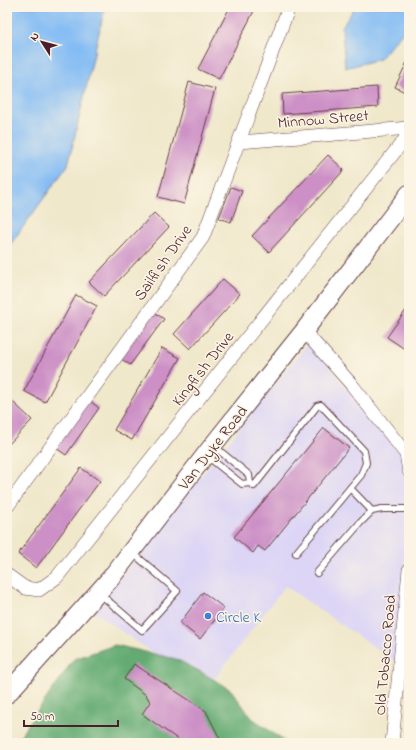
<svg xmlns="http://www.w3.org/2000/svg" width="416" height="750" viewBox="0 0 416 750" font-family="'Indie Flower',sans-serif">
<style>
.built{fill:#dcd5f6}
.forest{fill:#63ab72;stroke:#56654e}
.water{fill:#83bcf4;stroke:#666e90}
.building{fill:#cc8fc6}
.lines{fill:none;stroke-linecap:round;stroke-linejoin:round}
.lane-casing{stroke:#633d43;stroke-width:8}
.street-casing{stroke:#633d43;stroke-width:14}
.secondary-casing{stroke:#633d43;stroke-width:20}
.lane{stroke:#fff;stroke-width:6}
.street{stroke:#fff;stroke-width:13}
.secondary{stroke:#fff;stroke-width:18}
.shop-dot{fill:#3f7fe0;stroke:#fcf5e5;stroke-width:1.5}
.labels{text-anchor:middle;stroke-width:3;stroke-linejoin:round;paint-order:stroke}
.street-label{font-size:16px;fill:#4a1f2b;stroke:#fcf5e5}
.shop-label{font-size:16px;fill:#366cbe;stroke:#fcf5e5;text-anchor:start}
</style>
<rect width="100%" height="100%" fill="#fcf5e5"/>
<filter id="ink" filterUnits="userSpaceOnUse"><feTurbulence type="fractalNoise" baseFrequency=".025" numOctaves="2"/><feDisplacementMap in="SourceGraphic" scale="8" xChannelSelector="R" yChannelSelector="G"/><feConvolveMatrix kernelMatrix="1 2 1 2 8 2 1 2 1" color-interpolation-filters="sRGB"/></filter>
<filter id="wash" filterUnits="userSpaceOnUse"><feTurbulence type="fractalNoise" baseFrequency=".012" numOctaves="4" result="noise"/><feDisplacementMap in="SourceGraphic" scale="16" xChannelSelector="R" yChannelSelector="G"/><feGaussianBlur stdDeviation="0.9" result="paint"/><feColorMatrix in="noise" values="0 0 0 0 0 0 0 0 0 0 0 0 0 0 0 0 0 1.4 0 .05"/><feComposite in="paint" operator="in"/></filter>
<g filter="url(#wash)">
<rect width="100%" height="100%" fill="#f0e8cb"/>
<path class="built" d="M309,342L403,457L409,501V527L404,567L399,664L285,586L206,690L93,611Z"/>
<path class="forest" d="M115,645L176,659L201,672L231,690L252,718L287,743H13L20,736L74,659Z"/>
<path class="water" d="M7,7H105L68,165L7,249Z
M355,7H409V24L380,59L345,68L342,27Z"/>
<g id="blocks">
<path class="building" d="M230,7H256L219,79L198,69Z
M409,58V94L395,87Z
M189,82L215,89L184,204L158,197Z
M377,87L378,107L283,114L282,94Z
M328,155L344,170L269,252L252,236Z
M231,187L242,191L231,222L219,218Z
M154,213L169,227L104,296L89,282Z
M223,279L240,294L190,349L174,334Z
M76,295L97,306L45,402L24,391Z
M409,306V352L387,337Z
M154,312L164,319L130,365L120,358Z
M162,348L180,358L132,440L114,430Z
M89,400L99,408L66,455L56,448Z
M13,402L32,420L7,446V408Z
M324,428L349,448L265,551L258,546L253,553L234,537Z
M81,468L100,481L36,568L18,554Z
M203,592L224,608L200,639L180,623Z
M134,664L206,711L222,743H183L142,714L150,702L146,695L124,679Z"/>
</g>
</g>
<g filter="url(#ink)">
<use href="#blocks" fill-opacity="0" stroke="#633d43" stroke-width="1"/>
<g class="lines">
<defs>
<path id="lane" d="M215,447L249,475L250,483
M207,456L242,484L250,483L254,486L317,406L321,405L364,451L366,463L361,475L296,553
M350,488L372,511
M317,573L360,523L372,511L382,509H409
M99,593L142,630L177,591L133,553"/>
<path id="street" d="M239,142L409,128
M304,331L352,385L406,454L409,471
M7,507L203,237L289,7
M7,575L25,588L39,590L57,577L409,134
M392,743L409,570"/>
<path id="secondary" d="M7,694L110,579L213,445L304,331L409,194"/>
</defs>
<use href="#lane" class="lane-casing"/>
<use href="#street" class="street-casing"/>
<use href="#secondary" class="secondary-casing"/>
<use href="#lane" class="lane"/>
<use href="#street" class="street"/>
<use href="#secondary" class="secondary"/>
</g>
</g>
<circle class="shop-dot" cx="208" cy="616" r="4"/>
<g class="labels">
<g class="street-label">
<text transform="translate(323 118) rotate(-5)" y="6">Minnow Street</text>
<text transform="translate(162 262) rotate(-55)" y="6">Sailfish Drive</text>
<text transform="translate(202 368) rotate(-52)" y="6">Kingfish Drive</text>
<text transform="translate(212 447) rotate(-52)" y="6">Van Dyke Road</text>
<text transform="translate(384 655) rotate(-85)" y="6">Old Tobacco Road</text>
</g>
<g class="shop-label">
<text x="216" y="622">Circle K</text>
</g>
</g>
<rect width="416" height="750" fill="none" stroke="#fcf5e5" stroke-width="24"/>
<g transform="translate(42 42) rotate(306)" stroke="#fcf5e5" stroke-width="3" paint-order="stroke">
<path d="M0-3L7 15L0 10L-7 15Z" fill="#4a1f2b"/>
<text y="-6" font-size="11" font-weight="bold" text-anchor="middle" fill="#4a1f2b">N</text>
</g>
<path d="M24 720v6h94v-6" fill="none" stroke="#4a1f2b" stroke-width="2"/>
<text x="30" y="720" font-size="12" fill="#4a1f2b" stroke="#fcf5e5" stroke-width="3" paint-order="stroke">50 m</text>
</svg>
